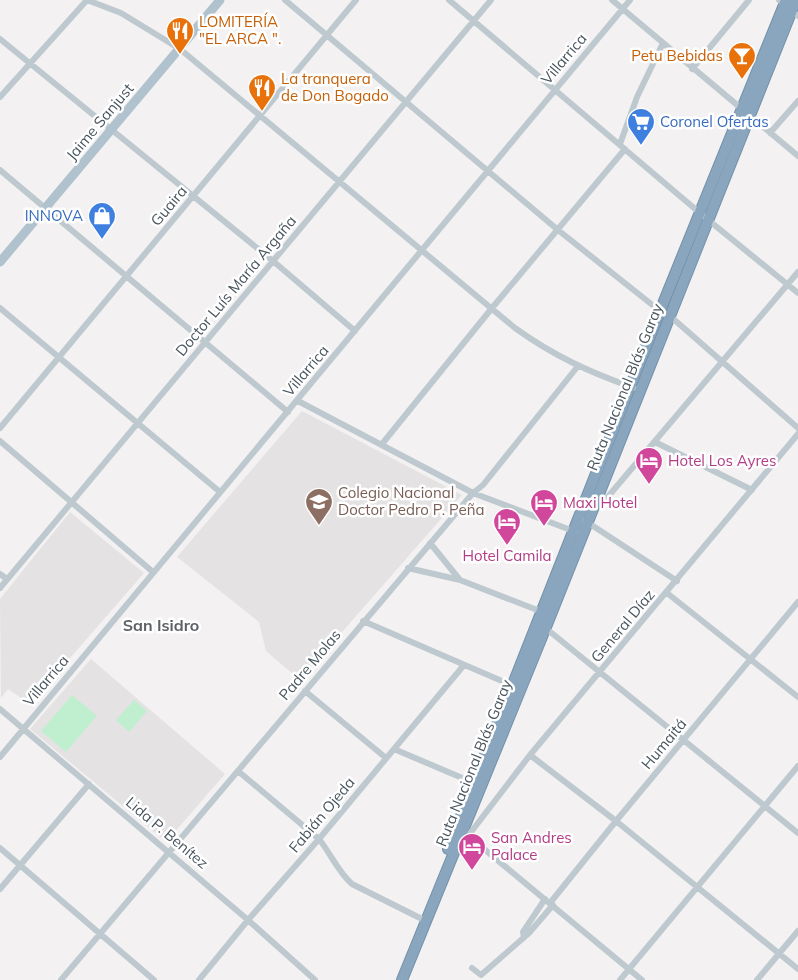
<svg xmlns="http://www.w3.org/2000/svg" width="798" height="980" viewBox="0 0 798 980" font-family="Mulish,sans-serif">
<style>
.education{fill:#e4e2e3}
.green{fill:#c0efcf}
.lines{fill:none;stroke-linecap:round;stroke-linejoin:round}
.highway-casing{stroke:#7491aa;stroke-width:12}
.minor{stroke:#bec9cf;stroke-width:6}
.major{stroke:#b1c2cf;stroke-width:9}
.highway{stroke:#89a6be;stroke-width:10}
.labels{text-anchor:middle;stroke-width:5;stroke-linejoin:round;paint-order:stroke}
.food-label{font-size:15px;fill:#c56008;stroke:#fff;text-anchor:start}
.street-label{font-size:15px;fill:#48555e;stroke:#fff}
.shop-label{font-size:15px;fill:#366cbe;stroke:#fff;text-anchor:start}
.hotel-label{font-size:15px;fill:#b23c85;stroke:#fff;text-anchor:start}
.education-label{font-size:15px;fill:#785e54;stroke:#fff;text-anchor:start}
.neighbourhood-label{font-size:16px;font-weight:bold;fill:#5d6165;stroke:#fff}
</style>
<rect width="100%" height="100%" fill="#f3f1f1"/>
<path class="education" d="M302,411L462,495L300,680L266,651L259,622L177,557Z
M70,512L144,573L30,704L8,689L1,698L0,599Z
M91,659L225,774L166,842L30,729Z"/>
<path class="green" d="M72,695L97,716L66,752L41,731Z
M134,700L147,711L129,732L116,720Z"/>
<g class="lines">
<defs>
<path id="highway" d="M448,849L660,311L786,0
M402,980L546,627L796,0"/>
</defs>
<use href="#highway" class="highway-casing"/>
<path class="minor" d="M87,0L121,13L180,49L515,328C554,356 589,372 634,388
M285,0L558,230L660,311L670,316L798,428
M449,0L707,219L798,293
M612,0L798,156
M779,0L798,16
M0,39L273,261L355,331
M692,69L749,0
M0,97L87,0
M770,133L798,101
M620,144L637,97L663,43
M0,170L288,412
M0,308L220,492
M298,401L473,493L576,532
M0,428L356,0
M0,441L153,572
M655,442L752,490
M382,444L492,308L625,149
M595,501H601L606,499L798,272
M578,519L587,522L677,581
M430,543L460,580L545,613
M408,568L460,580
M0,574L7,579
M0,588L491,0
M667,593L798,697
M363,621L516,687
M543,626L798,833
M305,691L386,758
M0,709L248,920L315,980
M394,749L474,783
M530,755L616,821L798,969
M0,757L630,0
M238,771L319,839C331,854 338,872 352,884L426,921
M466,834L642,980
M468,836L530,755L798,434
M0,848L154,980
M0,889L89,784
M550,903L616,821L798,602
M524,937L523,932L545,899
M472,968L481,975L529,933L553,905
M61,980L473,493L483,485L578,366
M199,980L248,920L319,839L464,665
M620,980L798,766
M757,980L798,931"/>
<path class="major" d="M0,262L220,0"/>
<use href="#highway" class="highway"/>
</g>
<defs>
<symbol id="restaurant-pin" viewBox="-11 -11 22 30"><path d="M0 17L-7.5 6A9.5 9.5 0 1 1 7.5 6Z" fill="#e8710a" stroke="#fff"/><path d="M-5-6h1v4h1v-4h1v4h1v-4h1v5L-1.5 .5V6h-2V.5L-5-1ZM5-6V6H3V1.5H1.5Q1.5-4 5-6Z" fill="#fff"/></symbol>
<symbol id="bar-pin" viewBox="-11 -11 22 30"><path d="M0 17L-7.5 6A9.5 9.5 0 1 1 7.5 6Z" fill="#e8710a" stroke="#fff"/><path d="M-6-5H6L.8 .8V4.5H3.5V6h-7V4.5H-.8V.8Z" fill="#fff"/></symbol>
<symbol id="supermarket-pin" viewBox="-11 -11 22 30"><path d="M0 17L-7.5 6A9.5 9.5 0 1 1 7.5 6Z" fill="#3f7fe0" stroke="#fff"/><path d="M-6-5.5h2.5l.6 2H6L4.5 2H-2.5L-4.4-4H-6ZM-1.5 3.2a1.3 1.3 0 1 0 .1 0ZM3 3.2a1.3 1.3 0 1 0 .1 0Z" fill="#fff"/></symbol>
<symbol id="shop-pin" viewBox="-11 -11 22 30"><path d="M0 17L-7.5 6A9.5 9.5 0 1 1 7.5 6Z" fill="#3f7fe0" stroke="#fff"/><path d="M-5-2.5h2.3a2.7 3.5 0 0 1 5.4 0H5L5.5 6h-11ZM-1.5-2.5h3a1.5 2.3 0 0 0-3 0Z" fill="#fff"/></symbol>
<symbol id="hotel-pin" viewBox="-11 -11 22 30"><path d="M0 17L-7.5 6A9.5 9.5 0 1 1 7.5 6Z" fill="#d1479c" stroke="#fff"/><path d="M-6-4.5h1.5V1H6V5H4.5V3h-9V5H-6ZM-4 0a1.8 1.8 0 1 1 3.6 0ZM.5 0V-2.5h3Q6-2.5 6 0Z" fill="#fff"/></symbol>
<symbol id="school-pin" viewBox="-11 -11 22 30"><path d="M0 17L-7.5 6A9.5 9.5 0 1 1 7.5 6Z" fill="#8d6e63" stroke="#fff"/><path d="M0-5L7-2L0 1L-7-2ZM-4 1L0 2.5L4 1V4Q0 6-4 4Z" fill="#fff"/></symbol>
</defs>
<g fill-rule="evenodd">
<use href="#restaurant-pin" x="164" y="15" width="32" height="43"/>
<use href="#bar-pin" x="726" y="40" width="32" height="43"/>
<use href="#restaurant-pin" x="246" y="72" width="32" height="43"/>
<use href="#supermarket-pin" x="625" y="106" width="32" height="43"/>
<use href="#shop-pin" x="86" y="200" width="32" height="43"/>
<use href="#hotel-pin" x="633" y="445" width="32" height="43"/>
<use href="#school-pin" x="303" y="486" width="32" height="43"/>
<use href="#hotel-pin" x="528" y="487" width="32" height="43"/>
<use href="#hotel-pin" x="491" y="506" width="32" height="43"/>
<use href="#hotel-pin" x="456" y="831" width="32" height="43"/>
</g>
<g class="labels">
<g class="food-label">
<text x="199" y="27">LOMITERÍA<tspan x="199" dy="17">"EL ARCA ".</tspan></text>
<text x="723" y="61" text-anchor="end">Petu Bebidas</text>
<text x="281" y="84">La tranquera<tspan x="281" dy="17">de Don Bogado</tspan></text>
</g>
<g class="street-label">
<text transform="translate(564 59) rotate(-50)" y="5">Villarrica</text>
<text transform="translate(100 122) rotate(-50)" y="5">Jaime Sanjust</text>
<text transform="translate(169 206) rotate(-50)" y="5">Guaira</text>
<text transform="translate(236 286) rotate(-50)" y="5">Doctor Luís María Argaña</text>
<text transform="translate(306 371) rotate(-50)" y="5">Villarrica</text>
<text transform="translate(625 387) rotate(-68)" y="5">Ruta Nacional Blás Garay</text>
<text transform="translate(623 626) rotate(-50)" y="5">General Díaz</text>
<text transform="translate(310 665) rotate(-50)" y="5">Padre Molas</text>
<text transform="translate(46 681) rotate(-50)" y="5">Villarrica</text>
<text transform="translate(664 744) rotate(-50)" y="5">Humaitá</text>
<text transform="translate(474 763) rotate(-68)" y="5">Ruta Nacional Blás Garay</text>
<text transform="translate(322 815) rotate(-50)" y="5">Fabián Ojeda</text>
<text transform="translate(167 833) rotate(40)" y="5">Lida P. Benítez</text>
</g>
<g class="shop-label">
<text x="660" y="127">Coronel Ofertas</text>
<text x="83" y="221" text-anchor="end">INNOVA</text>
</g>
<g class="hotel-label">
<text x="668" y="466">Hotel Los Ayres</text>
<text x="563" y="508">Maxi Hotel</text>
<text x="507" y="561" text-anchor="middle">Hotel Camila</text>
<text x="491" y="843">San Andres<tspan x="491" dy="17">Palace</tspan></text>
</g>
<g class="education-label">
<text x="338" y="498">Colegio Nacional<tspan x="338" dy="17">Doctor Pedro P. Peña</tspan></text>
</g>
<g class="neighbourhood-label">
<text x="161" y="631">San Isidro</text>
</g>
</g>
</svg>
